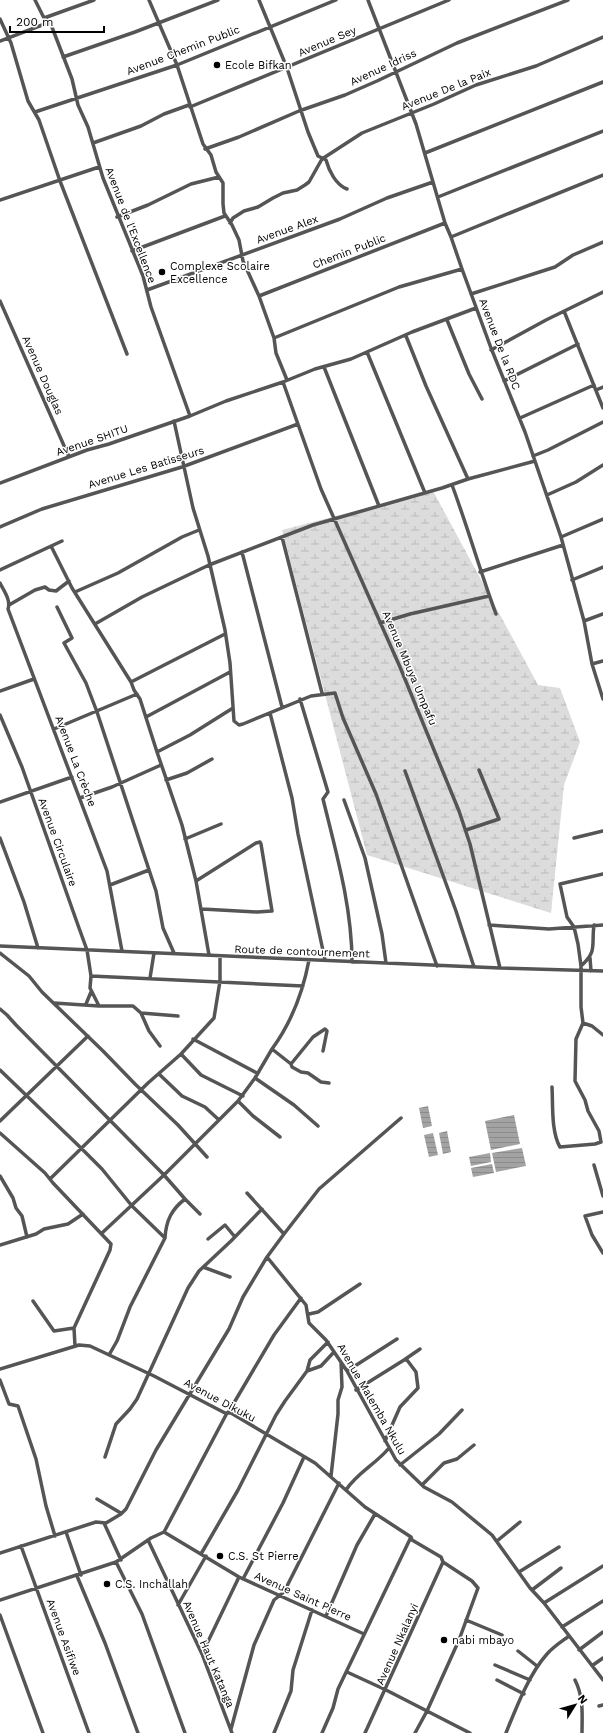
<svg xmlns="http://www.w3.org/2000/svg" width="603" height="1733" viewBox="0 0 603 1733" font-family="'Work Sans',sans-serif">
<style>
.wetland{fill:url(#wetland-marsh)}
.water{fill:url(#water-rules)}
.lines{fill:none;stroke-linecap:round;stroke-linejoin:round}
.minor{stroke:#555;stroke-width:3.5}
.poi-dot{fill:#000;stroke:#fff;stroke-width:1.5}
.labels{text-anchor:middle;stroke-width:3;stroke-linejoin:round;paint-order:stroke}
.street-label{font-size:11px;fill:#000;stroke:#fff}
.poi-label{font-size:11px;fill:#000;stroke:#fff;text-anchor:start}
</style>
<defs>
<pattern id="wetland-marsh" width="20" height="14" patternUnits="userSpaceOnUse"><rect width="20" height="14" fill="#dcdcdc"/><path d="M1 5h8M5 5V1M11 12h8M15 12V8" fill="none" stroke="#bbb"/></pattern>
<pattern id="water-rules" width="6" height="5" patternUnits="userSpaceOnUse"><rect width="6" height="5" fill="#a3a3a3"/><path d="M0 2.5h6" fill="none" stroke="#8b8b8b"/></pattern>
</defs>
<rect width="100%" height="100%" fill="#fff"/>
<path class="wetland" d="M433,491L538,685L560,688L580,742L564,785L551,913L367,855L282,530Z"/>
<path class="water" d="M428,1106L432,1126L423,1128L419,1108Z
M514,1115L520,1144L491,1150L485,1121Z
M447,1131L451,1152L443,1154L439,1133Z
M433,1133L438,1155L429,1157L424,1135Z
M522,1148L526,1166L496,1172L492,1153Z
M490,1153L491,1162L471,1166L469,1157Z
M492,1164L494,1173L473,1177L471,1168Z"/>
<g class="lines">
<path class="minor" d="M35,0L44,18L50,22L72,79L78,105L88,127L103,178L143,276L151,307L190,416
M149,0L177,65L203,144L211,155L216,172L223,183V204L224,213L232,225L239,240L243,261L259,296L274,338L276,353L287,380
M259,0L287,68L308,132L318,156L326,160C329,171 336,185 347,189
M368,0L416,124L445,223L451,237L462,269L491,348L525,432L561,537L584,621L592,664L603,699
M44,18L94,0
M0,19L11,43L28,101L39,120L60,181L127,354
M0,41L50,22
M63,57L135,32L218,0
M190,107L449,0
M35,112L177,65L336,0
M93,143L141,126L164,114L189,105
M205,149L239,137L299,111L345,95L377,81L457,43L568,0
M425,153L603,82
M438,197L603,131
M0,200L99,167
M117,217L148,205L191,184L219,177
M230,223L233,218L244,211L258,207L273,198L283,193L297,190L305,185L309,182L322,159L362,133L434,104L476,85L536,66L603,37
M451,237L603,175
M132,251L225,216
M147,290L340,219L387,198L433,182
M471,294L555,267L573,255L603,242
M259,296L445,223
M0,301L69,457
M564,311L603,408
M447,320L469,374L482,399
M406,336L426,386L468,479
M274,338L399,287L462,269
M491,350L546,320L603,292
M367,352L425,493
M324,367L379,506
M504,381L578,344
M283,382L321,489L400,667L459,811L470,844L500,968
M596,390L603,387
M520,418L594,385
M174,421L193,508L208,556L225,630L230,663L234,721L239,725L243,724L311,696L335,693L343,718L376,794L437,966
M533,456L548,450L603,422
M0,483L87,450L109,444L190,416L226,401L283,382L315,369L351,359L412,332L476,308
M452,485C468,528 480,571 496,614
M547,495L576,482L603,465
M0,527L42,509L182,467L298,424
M282,537L322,693
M561,537L603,519
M51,546L72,588L131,682
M242,552L282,707
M0,570L62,541
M480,572L563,545
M572,580L603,567
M0,583C4,591 11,600 8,609L107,871L122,951
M75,592L118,573L182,537L199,530
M9,605L35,590L45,587L49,590L56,591L69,581
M57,607L72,638L64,643L86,683L97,712L156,891L163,928L174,953
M584,621L603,614
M380,623L410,614L489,596
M95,624L142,597L209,565L313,525L442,488L468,479L535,461
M592,664L603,661
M0,691L34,679
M300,699L328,792L323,799C336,852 352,907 352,962
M270,713L292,798L298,834L325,960
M0,715L22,767L79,928L87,950L91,976L90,988L99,1006
M146,717L230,672
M54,729L137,694
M157,752L140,699L134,690L131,682L225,634
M405,771L456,911L474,967
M166,780L187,773L212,759
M80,798L112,787L161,765
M344,800L365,858L382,934L386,963
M0,802L72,777
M466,830L499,819L479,770
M0,838L24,902L38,948
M574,838L603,831
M185,839L221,824
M196,881L256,843L260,842L261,844L272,911L257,912L202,909
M110,885L149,870
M489,925L549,929L603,925
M0,946L500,968L603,971
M0,953L29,976L42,992L103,1051L135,1084L178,1125L207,1157
M209,955L196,881L182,825L157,752L190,735L233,708
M590,958L591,971
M309,960C303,992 291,1023 272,1049L291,1064L292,1067L301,1072L308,1073L321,1082L329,1083
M581,966C598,951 591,945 594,925
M91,976L303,986
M150,978L154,953
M54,1003L99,1006H133L141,1013L149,1031L160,1046
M86,1004L91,992
M0,1009L7,1015L16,1025L164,1175L102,1233
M141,1013L178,1016
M583,1023L581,1007V966L578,944L574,927L567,917L560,884L603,874
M583,1023L592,1026L603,1035
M193,1039L257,1073
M272,1049L255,1078L294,1105L318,1126
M181,1054L201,1075L243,1096
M291,1064L313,1037L325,1029L327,1031L323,1051
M0,1070L81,1148L102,1169L132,1206L165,1238
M159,1074L182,1096L205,1107L219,1120
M552,1087C553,1104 551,1132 560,1147L595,1144L601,1142L599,1131L588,1111L585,1100L575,1081L576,1039L583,1023
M238,1101L253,1116L280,1137
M0,1121L88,1036
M0,1133L45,1173L53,1183L111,1244L110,1250L74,1328L75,1346
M594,1165L603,1196
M0,1176L13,1198L16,1208L22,1216L27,1237
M50,1179L148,1083L181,1054L214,1018L220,981V956
M247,1193L284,1234
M185,1199L200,1214
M603,1212L585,1216L592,1235L603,1253
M208,1239L225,1225L235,1237
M0,1245L36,1234L44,1229L68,1224L83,1214
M267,1257L306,1305L309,1323L326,1340L347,1371L396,1460L424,1487L452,1502L492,1535L530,1588L544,1603L603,1680
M203,1267L230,1277
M33,1301L54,1331L74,1328
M309,1314L318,1312L360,1284
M109,1355L117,1341L130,1307L165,1238C166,1220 172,1209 185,1199L164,1175L238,1101L255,1078
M404,1360L420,1349
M0,1369L79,1345L90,1346L154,1376L225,1413H231L315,1463L365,1507L411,1537L412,1540L441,1557L443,1562
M307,1371L310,1360L328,1342
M347,1371L397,1339
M0,1380L9,1404L18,1406L36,1459L46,1506L55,1536
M356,1390L404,1360H407L416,1372L418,1388L400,1407L385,1441
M228,1413L274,1335L301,1298
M105,1457L116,1424L130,1409L137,1399L188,1288L199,1271L231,1241L262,1209
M400,1465L439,1434L462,1410
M331,1476L338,1414V1400L342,1387L341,1362
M422,1485L444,1463L457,1459L474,1445
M346,1490C357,1473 376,1464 389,1448
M97,1499L119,1512L121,1514
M104,1523L121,1560
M66,1532L81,1575
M164,1532L239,1577L364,1634
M164,1532L227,1413
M148,1540L202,1654L232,1733
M497,1541L520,1522
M21,1546L89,1733
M0,1553L96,1522L106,1523L121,1514L126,1509L156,1450L229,1329L243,1297L267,1257L284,1234L319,1189L401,1118
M201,1554L238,1490L276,1415L285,1401L307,1371L321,1366L334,1352
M116,1562L142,1614L185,1733
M519,1572L559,1547
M77,1576L105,1643L138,1733
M243,1579L283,1503L304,1457
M532,1590L561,1568
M0,1600L116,1562L151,1538L164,1532
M544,1603L603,1566
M178,1605L206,1556
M0,1615L43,1733
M326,1616L357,1545L375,1514
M466,1620L502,1635
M562,1627L603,1601
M579,1650L603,1632
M518,1651L537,1666
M202,1654L239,1577
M495,1665L530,1680
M593,1665L603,1658
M347,1672L386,1690L470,1733
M497,1680L524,1694
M575,1680C584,1698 582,1714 582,1733
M599,1706L603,1705
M231,1729L254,1645L274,1600L284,1592L339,1483
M274,1733L291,1691L293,1670L312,1610
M322,1733L333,1708L338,1689L411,1537
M365,1733L443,1562
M415,1733L427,1711L459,1640L478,1588L472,1581L443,1562
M506,1733C516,1708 529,1674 547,1654C553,1647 561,1642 569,1636"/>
</g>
<g class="poi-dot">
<circle cx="217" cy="65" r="4"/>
<circle cx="162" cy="272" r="4"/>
<circle cx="220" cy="1556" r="4"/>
<circle cx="107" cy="1584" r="4"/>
<circle cx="444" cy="1640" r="4"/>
</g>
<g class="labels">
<g class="street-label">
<text transform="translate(327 41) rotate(-23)" y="4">Avenue Sey</text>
<text transform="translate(183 50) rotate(-21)" y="4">Avenue Chemin Public</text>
<text transform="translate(383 67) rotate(-25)" y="4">Avenue Idriss</text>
<text transform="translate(446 89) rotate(-22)" y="4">Avenue De la Paix</text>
<text transform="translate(131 225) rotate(69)" y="4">Avenue de l'Excellence</text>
<text transform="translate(287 229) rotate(-20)" y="4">Avenue Alex</text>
<text transform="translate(349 251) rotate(-21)" y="4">Chemin Public</text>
<text transform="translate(500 344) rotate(69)" y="4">Avenue De la RDC</text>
<text transform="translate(43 375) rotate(66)" y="4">Avenue Douglas</text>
<text transform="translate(92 440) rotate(-19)" y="4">Avenue SHITU</text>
<text transform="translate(146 467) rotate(-17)" y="4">Avenue Les Batisseurs</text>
<text transform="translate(410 668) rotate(67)" y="4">Avenue Mbuya Umpafu</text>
<text transform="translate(76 761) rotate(69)" y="4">Avenue La Crèche</text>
<text transform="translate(58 842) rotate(70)" y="4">Avenue Circulaire</text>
<text transform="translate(302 951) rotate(2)" y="4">Route de contournement</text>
<text transform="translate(372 1399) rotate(60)" y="4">Avenue Malemba Nkulu</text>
<text transform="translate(220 1400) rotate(28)" y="4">Avenue Dikuku</text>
<text transform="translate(303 1596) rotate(24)" y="4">Avenue Saint Pierre</text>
<text transform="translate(64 1637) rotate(70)" y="4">Avenue Asifiwe</text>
<text transform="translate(397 1644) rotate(-66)" y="4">Avenue Nkalanyi</text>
<text transform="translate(209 1654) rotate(67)" y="4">Avenue Haut Katanga</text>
</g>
<g class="poi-label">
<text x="225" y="69">Ecole Bifkan</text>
<text x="170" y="270">Complexe Scolaire<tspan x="170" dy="13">Excellence</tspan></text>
<text x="228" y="1560">C.S. St Pierre</text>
<text x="115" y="1588">C.S. Inchallah</text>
<text x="452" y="1644">nabi mbayo</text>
</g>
</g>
<g transform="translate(575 1705) rotate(53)" stroke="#ffffff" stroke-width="3" paint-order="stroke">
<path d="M0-3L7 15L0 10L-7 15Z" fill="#000000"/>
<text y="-6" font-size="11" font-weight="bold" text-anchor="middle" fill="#000000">N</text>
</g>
<path d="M10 26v6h94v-6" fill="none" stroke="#000000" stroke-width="2"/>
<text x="16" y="26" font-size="12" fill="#000000" stroke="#ffffff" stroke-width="3" paint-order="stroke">200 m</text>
</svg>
